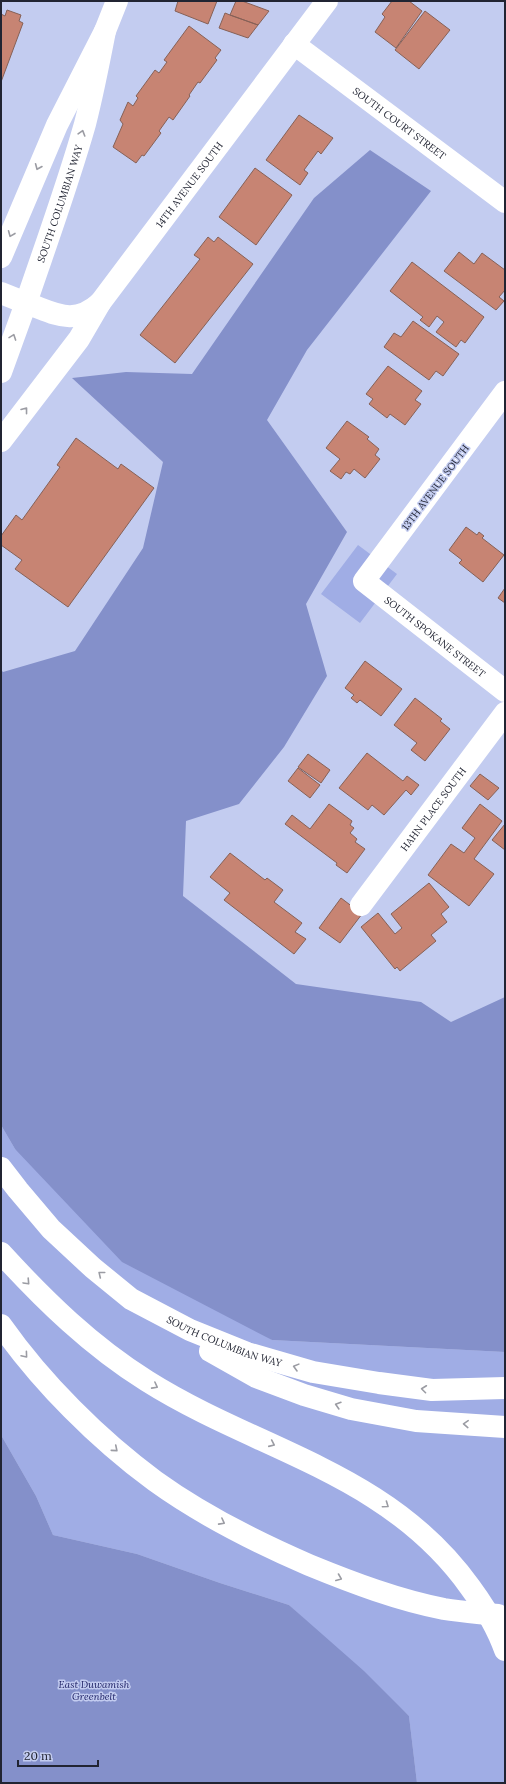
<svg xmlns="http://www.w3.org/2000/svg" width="506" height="1784" viewBox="0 0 506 1784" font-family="Lora,serif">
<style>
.green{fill:#a0ade5}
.forest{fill:#8490ca}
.building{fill:#c78473;stroke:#866157}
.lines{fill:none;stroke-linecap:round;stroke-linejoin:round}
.minor{stroke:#fff;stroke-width:22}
.major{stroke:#fff;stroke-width:22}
.highway{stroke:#fff;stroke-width:22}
.oneway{stroke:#9b9ca3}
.labels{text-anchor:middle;stroke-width:3;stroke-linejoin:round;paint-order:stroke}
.street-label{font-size:10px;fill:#212432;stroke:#c3ccf0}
.park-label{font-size:10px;font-style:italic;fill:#1f2266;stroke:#c3ccf0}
</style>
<rect width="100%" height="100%" fill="#c3ccf0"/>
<path class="green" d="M358,545L397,574L360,623L321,594Z
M1,1125L15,1149L272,1340L505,1352V1783H417L409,1716L289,1605L220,1583L137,1554L53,1535L36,1496L1,1435Z"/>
<path class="forest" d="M370,150L431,191L307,350L267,420L347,532L306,604L327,676L284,747L239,804L186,821L183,896L296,984L421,1002L451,1022L505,997V1352L272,1340L122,1262L15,1149L1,1125V670L3,672L75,651L143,548L163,462L72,378L126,372L192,374L314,198Z
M1,1435L36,1496L53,1535L137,1554L220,1583L289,1605L364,1671L409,1716L417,1783H1Z"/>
<path class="building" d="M178,1H217L208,24L175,11Z
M236,1H242L269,11L258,25L230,15Z
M392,1H409L422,11L396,48L375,32L385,17L382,14Z
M7,10L21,15L19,21L23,23L1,82V14L5,16Z
M425,11L450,30L419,69L395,50Z
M225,13L230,15L258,25L248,38L219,28Z
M189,26L221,50L215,58L217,60L200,83L198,82L189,95L190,96L173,120L169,117L159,131L161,133L144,156L142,155L136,163L113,147L123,124L120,120L128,102L133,106L138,98L136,96L155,70L159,73L167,62L164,60Z
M299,115L333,138L321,154L318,151L304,170L308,173L300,185L266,160Z
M255,168L292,195L256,245L219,217Z
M208,237L214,242L218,237L253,264L175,363L140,335L200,259L194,255Z
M459,252L474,264L482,253L505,270V290L499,297L504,301L496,310L444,271Z
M412,262L484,317L465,343L461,340L456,347L436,332L444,322L437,316L429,327L420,320L423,317L390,291Z
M413,321L459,354L443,376L436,371L429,380L384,347L394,333L401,337Z
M388,366L422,391L415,400L421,404L405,425L390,414L387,418L369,404L373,399L366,394Z
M347,421L369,437L367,439L379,449L375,455L380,459L365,478L354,469L350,474L346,472L341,479L330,471L340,459L326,448Z
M76,438L118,469L121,464L154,488L68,607L15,569L22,560L1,545V536L16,515L22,520L60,467L57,465Z
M466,527L477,535L479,532L484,536L482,538L504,555L483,582L459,563L462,560L449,550Z
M505,588V603L498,598Z
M365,661L402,689L381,716L360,700L357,703L351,698L354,695L345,688Z
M415,698L442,719L440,721L450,729L425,761L411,750L417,743L394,725Z
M367,753L403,781L407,776L419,785L411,795L406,790L384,815L372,805L368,810L339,788Z
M308,754L330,770L321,783L298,767Z
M298,768L320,785L310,798L288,781Z
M480,774L499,788L488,800L470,786Z
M329,804L352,821L350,825L354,828L350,833L357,839L355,842L365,849L347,873L336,865L337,863L285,824L292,815L310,829Z
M480,804L502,821L474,859L494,874L469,906L428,875L451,844L464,853L475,838L462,828Z
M505,824V850L492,840Z
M230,853L265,880L267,878L283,890L274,902L302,923L295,932L306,939L294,954L224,900L230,893L210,877Z
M429,883L449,907L441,914L447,922L431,935L436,941L400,971L397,967L395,969L361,927L378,913L395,934L402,928L391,914Z
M341,898L362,914L340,943L319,928Z"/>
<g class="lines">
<g class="minor">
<path id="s1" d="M294,44L505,202"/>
<path id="s2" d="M26,303C55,313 73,327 100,303L327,1"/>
<path id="s3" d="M505,392L364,581L505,691"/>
<path id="s4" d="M361,905L505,713"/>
</g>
<g class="major">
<path d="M1,257L57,125L105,31L117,1"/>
<path id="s5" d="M1,293L26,303C46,244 68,184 85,124C93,93 99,62 105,31"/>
</g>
<g class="highway">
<path d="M1,372L26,303"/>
<path d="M1,441L79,339L100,303"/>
<path id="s6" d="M1,1168L18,1190L51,1229L93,1268L131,1299L190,1330L247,1353L313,1372L379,1383L432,1390L505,1388"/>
<path d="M1,1253C45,1301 91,1346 147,1381C258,1451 388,1472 470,1587C484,1606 497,1627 505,1650"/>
<path d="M1,1325C42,1383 98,1439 155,1481C202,1515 256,1542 309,1565C353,1583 398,1600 444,1609C462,1612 480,1613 498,1615"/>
<path d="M210,1351L256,1377L304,1395L351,1409L416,1421L505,1427"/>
</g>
</g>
<defs><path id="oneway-chevron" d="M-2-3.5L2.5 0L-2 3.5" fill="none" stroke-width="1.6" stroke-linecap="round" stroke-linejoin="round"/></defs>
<g class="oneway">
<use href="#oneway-chevron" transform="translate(82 133) rotate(-73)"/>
<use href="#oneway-chevron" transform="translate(38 167) rotate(113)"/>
<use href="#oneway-chevron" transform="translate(11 234) rotate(112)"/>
<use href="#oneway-chevron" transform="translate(13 337) rotate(-70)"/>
<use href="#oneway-chevron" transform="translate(25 410) rotate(-52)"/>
<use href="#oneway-chevron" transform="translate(101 1274) rotate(-141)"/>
<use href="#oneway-chevron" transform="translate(27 1282) rotate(47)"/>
<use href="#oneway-chevron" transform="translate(25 1355) rotate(50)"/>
<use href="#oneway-chevron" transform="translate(296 1367) rotate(-165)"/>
<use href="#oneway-chevron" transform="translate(155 1386) rotate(28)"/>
<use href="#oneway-chevron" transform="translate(424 1389) rotate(-173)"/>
<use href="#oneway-chevron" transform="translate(338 1405) rotate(-163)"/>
<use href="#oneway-chevron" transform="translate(466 1424) rotate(-177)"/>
<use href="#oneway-chevron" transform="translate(272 1444) rotate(24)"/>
<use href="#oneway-chevron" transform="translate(115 1449) rotate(40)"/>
<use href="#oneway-chevron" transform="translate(386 1505) rotate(35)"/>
<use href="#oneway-chevron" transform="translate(222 1522) rotate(28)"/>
<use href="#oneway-chevron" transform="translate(339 1578) rotate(22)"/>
</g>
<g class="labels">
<g class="street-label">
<text dy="4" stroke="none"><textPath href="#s1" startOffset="132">SOUTH COURT STREET</textPath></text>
<text dy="4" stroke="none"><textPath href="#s2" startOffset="228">14TH AVENUE SOUTH</textPath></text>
<text dy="4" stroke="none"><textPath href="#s5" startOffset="132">SOUTH COLUMBIAN WAY</textPath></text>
<text transform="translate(435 487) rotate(-53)" y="4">13TH AVENUE SOUTH</text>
<text dy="4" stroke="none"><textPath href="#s3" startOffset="326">SOUTH SPOKANE STREET</textPath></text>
<text dy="4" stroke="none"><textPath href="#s4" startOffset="120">HAHN PLACE SOUTH</textPath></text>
<text dy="4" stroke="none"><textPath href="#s6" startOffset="288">SOUTH COLUMBIAN WAY</textPath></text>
</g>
<g class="park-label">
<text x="94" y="1688">East Duwamish<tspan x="94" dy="12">Greenbelt</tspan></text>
</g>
</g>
<rect width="506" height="1784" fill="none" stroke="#212432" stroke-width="4"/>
<path d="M18 1760v6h80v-6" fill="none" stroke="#212432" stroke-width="2"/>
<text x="24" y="1760" font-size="12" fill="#212432" stroke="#c3ccf0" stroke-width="3" paint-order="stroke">20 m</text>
</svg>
